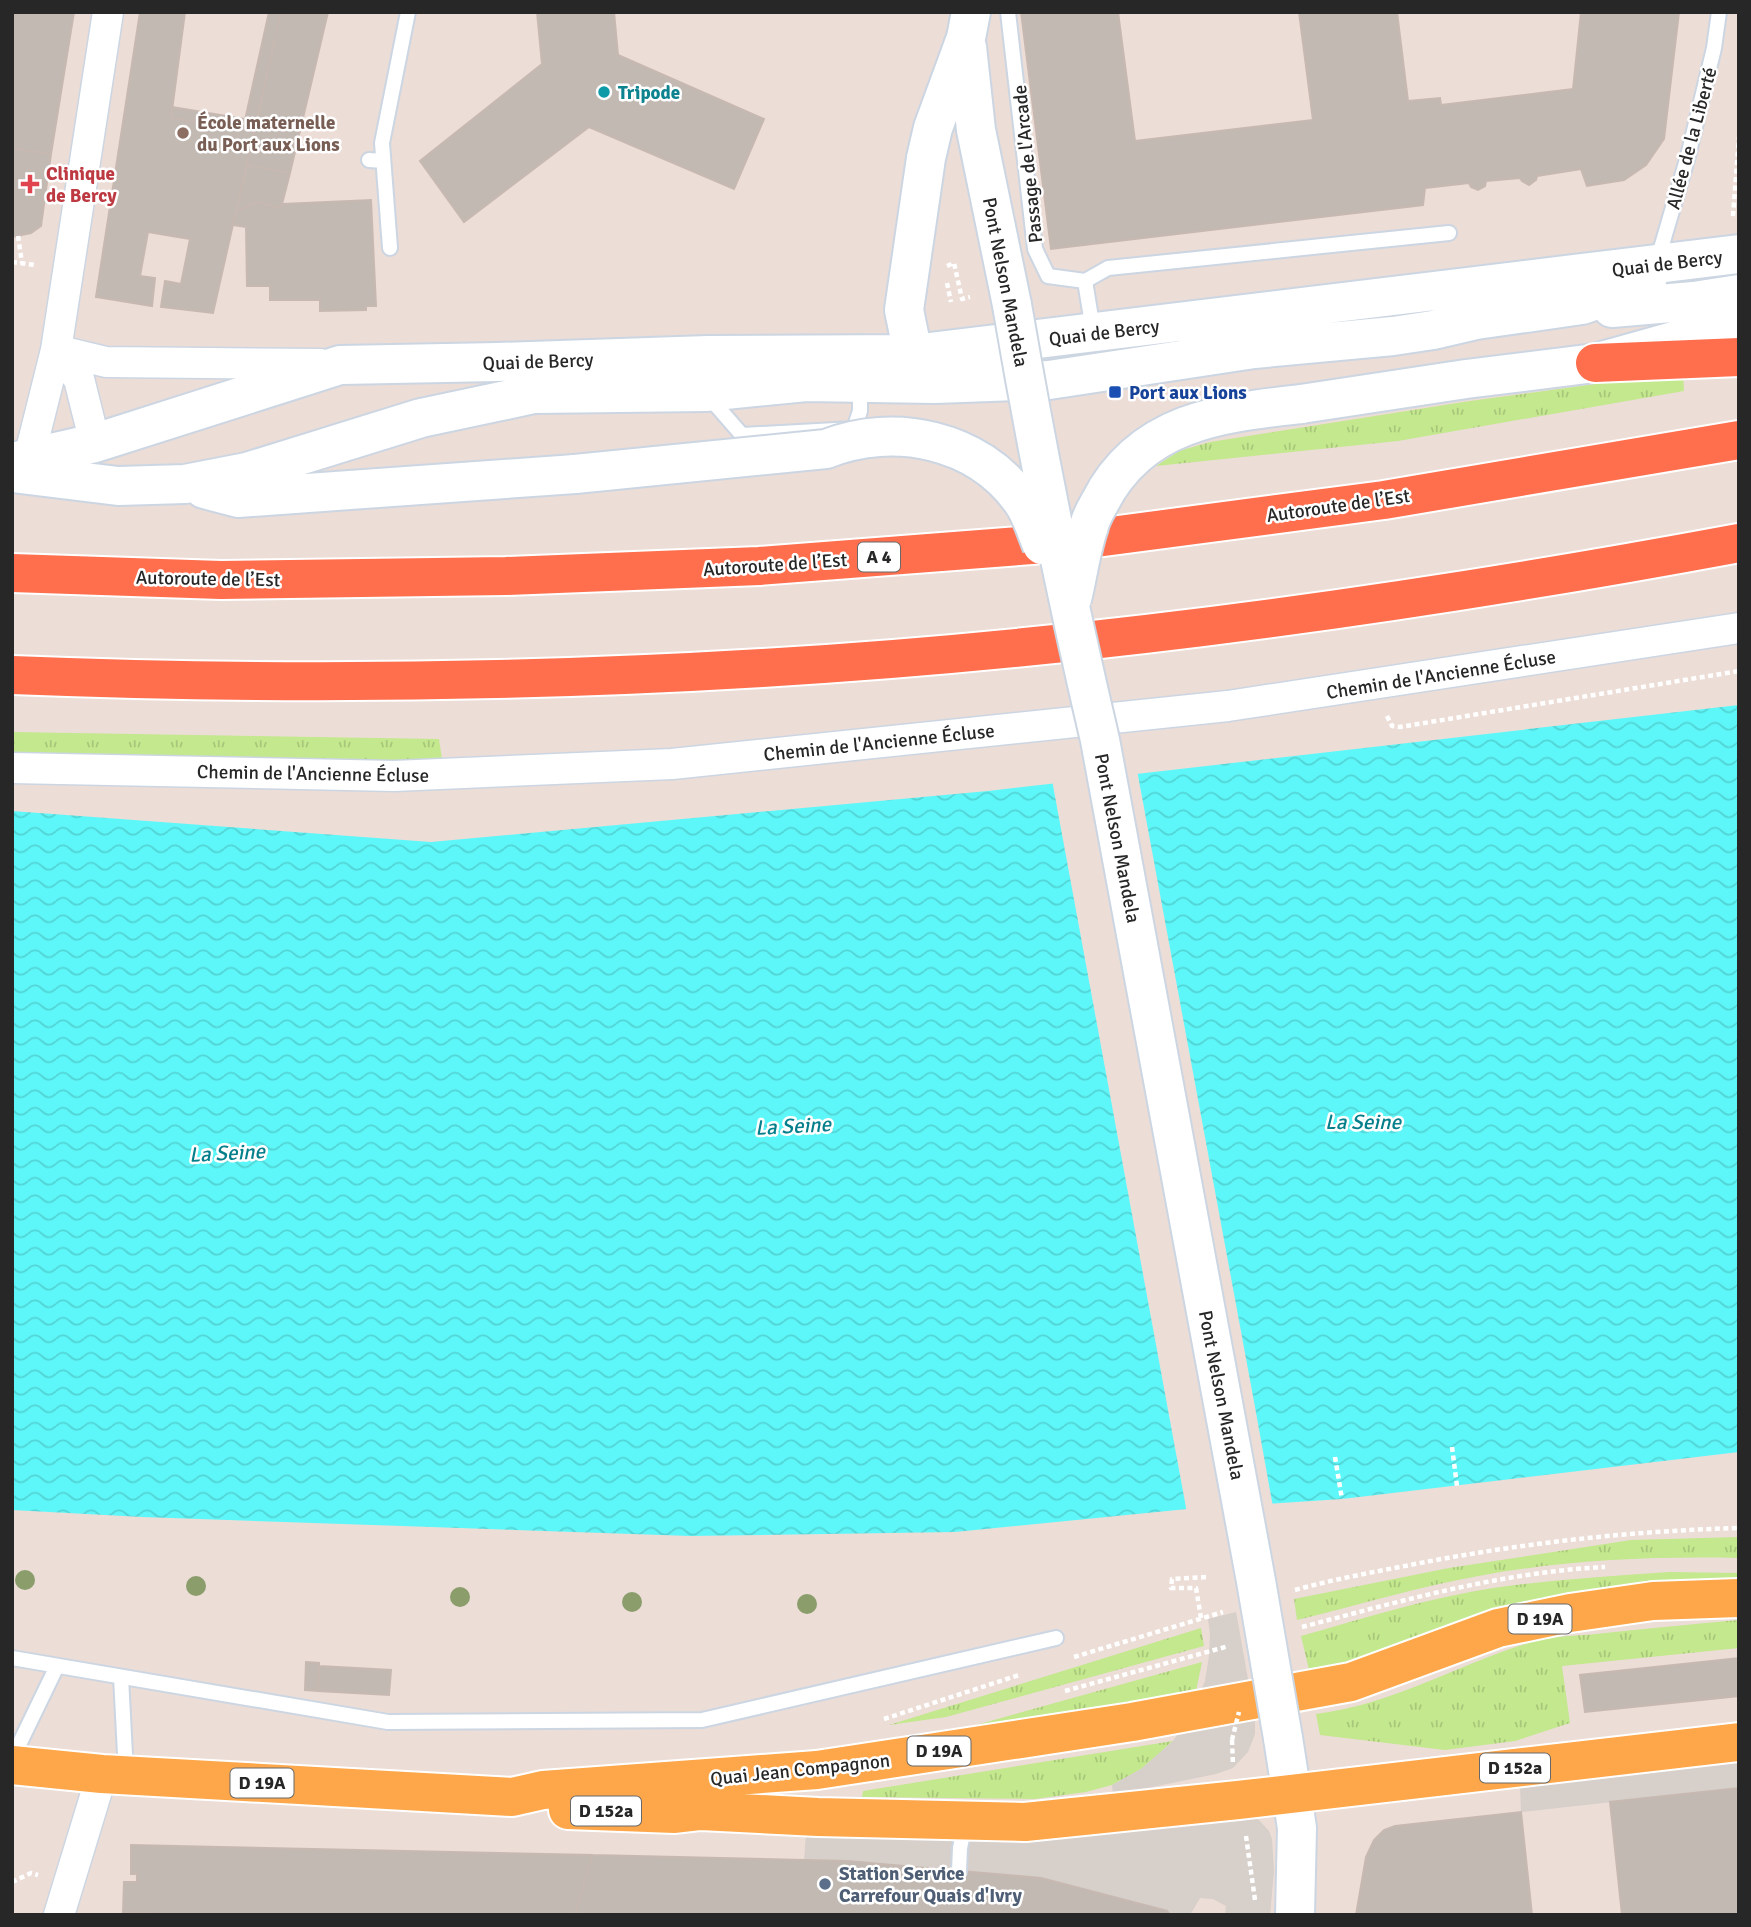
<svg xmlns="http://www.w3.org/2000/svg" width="1751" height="1927" viewBox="0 0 1751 1927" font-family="Signika,sans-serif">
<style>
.grass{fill:url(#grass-tufts)}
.plaza{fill:#d6cfca}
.water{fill:url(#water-waves)}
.pier{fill:#ecddd7}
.building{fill:#c2b9b3;stroke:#c7b9b1;stroke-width:2}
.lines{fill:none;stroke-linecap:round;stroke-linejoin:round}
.lane-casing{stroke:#ccd6e2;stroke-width:18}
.street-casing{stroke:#ccd6e2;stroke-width:33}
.secondary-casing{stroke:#ccd6e2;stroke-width:42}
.primary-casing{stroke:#fff;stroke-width:42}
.highway-casing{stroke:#fff;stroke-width:42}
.path{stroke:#fff;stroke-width:4.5;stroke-dasharray:5 3.5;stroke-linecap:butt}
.lane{stroke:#fff;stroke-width:14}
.street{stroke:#fff;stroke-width:30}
.secondary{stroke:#fff;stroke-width:38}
.primary{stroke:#fda74a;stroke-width:38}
.highway{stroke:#ff6f4e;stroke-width:38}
.secondary-bridge-casing{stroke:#ccd6e2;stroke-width:42;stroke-linecap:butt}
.path-bridge{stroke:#fff;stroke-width:4.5;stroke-dasharray:5 3.5;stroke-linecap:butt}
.secondary-bridge{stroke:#fff;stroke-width:38}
.tree{fill:#8a9d6b}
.culture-dot{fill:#0f9aa8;stroke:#fff;stroke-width:2.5}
.education-dot{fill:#8d6e63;stroke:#fff;stroke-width:2.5}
.health-dot{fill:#e0444e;stroke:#fff;stroke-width:2.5}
.transit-dot{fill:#1a4fb4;stroke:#fff;stroke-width:2.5}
.service-dot{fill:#5c6f8a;stroke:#fff;stroke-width:2.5}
.labels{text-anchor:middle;stroke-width:5;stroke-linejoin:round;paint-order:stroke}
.shield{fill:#fff;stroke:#686868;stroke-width:2}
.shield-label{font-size:18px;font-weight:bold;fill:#272727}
.culture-label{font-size:19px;font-weight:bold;fill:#0d838f;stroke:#fff;text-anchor:start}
.education-label{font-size:19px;font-weight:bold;fill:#785e54;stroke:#fff;text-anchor:start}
.street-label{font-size:19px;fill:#272727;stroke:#fff}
.health-label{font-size:19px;font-weight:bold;fill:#be3a42;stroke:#fff;text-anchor:start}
.transit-label{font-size:19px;font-weight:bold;fill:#164399;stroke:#fff;text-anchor:start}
.service-label{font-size:19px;font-weight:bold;fill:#4e5e75;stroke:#fff;text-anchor:start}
.water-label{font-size:21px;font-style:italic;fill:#037f8b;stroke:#fff}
</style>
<defs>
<pattern id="grass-tufts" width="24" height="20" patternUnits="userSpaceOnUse" patternTransform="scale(1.75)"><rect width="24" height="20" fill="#c3e88d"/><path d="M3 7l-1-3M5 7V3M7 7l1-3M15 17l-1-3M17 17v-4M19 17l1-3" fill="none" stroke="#a8c77a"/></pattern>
<pattern id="water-waves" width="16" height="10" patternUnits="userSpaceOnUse" patternTransform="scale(1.75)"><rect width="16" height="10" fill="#5ef7f9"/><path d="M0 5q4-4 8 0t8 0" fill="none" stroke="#52d4d5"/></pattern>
</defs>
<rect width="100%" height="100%" fill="#ecddd7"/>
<path class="grass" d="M1683,372L1684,391L1398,441L1156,466L1179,451L1210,442L1470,401Z
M12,732L439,739L443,766L12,760Z
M1739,1537V1558C1654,1556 1567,1560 1484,1575C1421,1586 1359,1605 1297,1620L1294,1599L1449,1568L1631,1540Z
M1669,1572L1739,1573V1582L1551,1598L1498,1608L1358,1662L1310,1674L1301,1636C1365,1618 1428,1598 1493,1588C1551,1580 1610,1576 1669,1572Z
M1739,1620V1648L1562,1666L1570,1723L1515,1741L1445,1750L1320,1735L1316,1714C1396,1704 1457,1664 1532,1642C1552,1636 1575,1636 1596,1634C1643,1629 1691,1624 1739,1620Z
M1201,1628L1204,1646L946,1717L889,1725Z
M1202,1662L1196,1691L951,1732Z
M1173,1741L1141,1769L1112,1785L1086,1792L1035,1799L862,1797L863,1791Z"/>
<path class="plaza" d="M1236,1612L1255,1718V1734L1248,1752L1233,1768L1216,1774L1113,1795L1112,1785L1141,1769L1173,1741L1191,1715L1205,1681L1209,1656L1210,1634L1208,1619Z
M1739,1762V1788L1521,1812L1520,1786Z
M1252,1817L1259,1820L1269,1831L1272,1839L1274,1871L1270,1915H1225L1226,1906L1213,1899L1200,1898L1190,1915H1170L1167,1911L1041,1878L847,1861H804L806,1834Z"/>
<path class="water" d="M1739,705V1452L1342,1499L1187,1509L955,1532L690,1536L142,1517L12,1510V811L431,842L988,791Z"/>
<path class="pier" d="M1137,770L1255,1407L1273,1507L1187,1513L1052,780Z"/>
<path class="building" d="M12,12H74L51,154L12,148Z
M140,12H185L171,118L243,129L269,12H281L213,313L161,307L165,281L181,284L190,239L148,232L140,276L155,278L152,306L96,297Z
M281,12H328L290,173L247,165Z
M537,12H614L618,55L764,119L734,189L589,127L464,222L420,161L542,64Z
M1021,12H1118L1135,141L1313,120L1299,12H1397L1408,101L1440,98L1441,105L1573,89L1581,12H1679L1664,139L1646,165L1624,180L1587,186L1581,169L1537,176L1536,180L1529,185L1522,181L1520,178L1486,181L1485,186L1478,190L1471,187L1469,183L1425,188L1423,205L1051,249Z
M172,107L245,119L243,129L171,118Z
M12,148L51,154L41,226L31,233L12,237Z
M247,165L290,173L281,208L257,202L236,212Z
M371,200L376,306H366V310L320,311V300H270V286H247L246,227L233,225L236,212L257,202L281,208L283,204Z
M1739,1658V1696L1585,1712L1580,1675Z
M306,1662L319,1663L318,1691L305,1690Z
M319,1666L391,1670L389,1695L318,1691Z
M1739,1788V1915H1622L1610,1802Z
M1521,1812L1532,1915H1356L1366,1857L1374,1840L1384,1830L1395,1826Z
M131,1845L221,1847L592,1855L575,1915H181L123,1912L124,1882H137V1874H131Z
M592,1855L847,1861L1041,1878L1167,1911L1170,1915H575Z"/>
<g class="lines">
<defs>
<path id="lane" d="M1008,12L1035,249L1048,276L1085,281
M369,160L383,161
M390,248L382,143L408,12
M1657,262L1688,156L1714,48L1719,12
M1093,330L1085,281L1108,268L1449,233
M708,396L742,435L854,429L860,411V384
M12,1658L388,1722L702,1720L1056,1638
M121,1677L126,1774
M12,1759L57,1666
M959,1871L960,1848L965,1824"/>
<path id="street" d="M56,350L106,362L320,364
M56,350L79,379L95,443
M29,458L56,350L108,12
M12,768L394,776L672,764L1228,706L1739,628
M59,1915L102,1774"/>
<path id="secondary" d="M967,47L976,130L1012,305
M1612,308L1694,301L1739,294
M914,379L913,354L904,310L926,158L933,128L966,38L971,12
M1301,404L1466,379L1595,363L1702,333L1739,320
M12,462L95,443L340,365L498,362L708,355L913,354L1739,254
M12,473L118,486L185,484L247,472L421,418L534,394L705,392L806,382L935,384L1049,380L1254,349L1393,336L1433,330L1476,320L1582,305L1608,296L1637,292L1647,281
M204,489L238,498L575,474
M1283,1738L1297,1828L1295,1915"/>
<path id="primary" d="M12,1765L102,1774L512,1797L543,1790L817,1770L1132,1722L1351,1682L1498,1628L1570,1613L1653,1601L1739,1598
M568,1810L675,1814L701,1811L818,1817L1025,1822L1238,1800L1739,1742"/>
<path id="highway" d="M1595,363L1739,357
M12,573L221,580L506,576L759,566L1058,543L1384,500L1739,440
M12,675C262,685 512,683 762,668C1090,649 1416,603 1739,543"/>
</defs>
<use href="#lane" class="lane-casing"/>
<use href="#street" class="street-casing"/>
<use href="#secondary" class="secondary-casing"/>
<use href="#primary" class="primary-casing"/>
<use href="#highway" class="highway-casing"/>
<path class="path" d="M1733,216L1739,137
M18,236L22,263
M12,262L35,265
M947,266L954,263L962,299L970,297
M947,283L951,302
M1387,716L1392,726L1400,727L1739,671
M1452,1447L1457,1486
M1335,1457L1342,1499
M1295,1590C1331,1580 1368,1573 1405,1566C1515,1544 1626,1531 1739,1528
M1201,1618L1196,1588H1171L1172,1579L1208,1577
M1302,1627C1401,1601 1502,1572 1605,1567
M1074,1657L1223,1612
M1065,1691L1229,1646
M884,1719L1019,1675
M1232,1740L1233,1765
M1246,1836L1255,1900
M12,1882L31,1873L38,1875"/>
<use href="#lane" class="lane"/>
<use href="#street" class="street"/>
<use href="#secondary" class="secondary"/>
<use href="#primary" class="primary"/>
<use href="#highway" class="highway"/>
<defs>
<path id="secondary-bridge" d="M1012,305C1037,451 1066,596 1100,740L1256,1581L1283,1738
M575,474L826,449C894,422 978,439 1022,501C1031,513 1036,531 1042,545
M1072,599C1078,575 1081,549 1089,526C1091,517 1096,509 1100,502C1141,421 1221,413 1301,404"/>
</defs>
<use href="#secondary-bridge" class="secondary-bridge-casing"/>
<path class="path-bridge" d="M1232,1740L1239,1712"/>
<use href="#secondary-bridge" class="secondary-bridge"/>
</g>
<g class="tree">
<circle cx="25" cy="1580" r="10"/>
<circle cx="196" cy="1586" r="10"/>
<circle cx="460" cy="1597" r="10"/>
<circle cx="632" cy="1602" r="10"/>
<circle cx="807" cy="1604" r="10"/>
</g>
<circle class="culture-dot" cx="604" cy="92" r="7"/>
<circle class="education-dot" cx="183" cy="133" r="7"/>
<path class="health-dot" d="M26.5 173.5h7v7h7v7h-7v7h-7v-7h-7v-7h7z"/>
<rect class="transit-dot" x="1108" y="385" width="14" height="14" rx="3.5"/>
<circle class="service-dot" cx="825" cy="1884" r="7"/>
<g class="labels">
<g class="shield">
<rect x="858" y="542.5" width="42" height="29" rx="5"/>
<rect x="1508.5" y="1604.5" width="63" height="29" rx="5"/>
<rect x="907.5" y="1736.5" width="63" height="29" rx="5"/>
<rect x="1480" y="1753.5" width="70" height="29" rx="5"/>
<rect x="230.5" y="1768.5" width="63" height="29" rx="5"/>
<rect x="571" y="1796.5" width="70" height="29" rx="5"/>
</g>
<g class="shield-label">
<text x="879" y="563">A 4</text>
<text x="1540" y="1625">D 19A</text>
<text x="939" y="1757">D 19A</text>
<text x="1515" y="1774">D 152a</text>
<text x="262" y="1789">D 19A</text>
<text x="606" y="1817">D 152a</text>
</g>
<g class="culture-label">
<text x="618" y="99">Tripode</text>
</g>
<g class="education-label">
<text x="197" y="129">École maternelle<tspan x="197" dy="22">du Port aux Lions</tspan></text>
</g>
<g class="street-label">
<text transform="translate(1691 138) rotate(-75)" y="7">Allée de la Liberté</text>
<text transform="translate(1027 164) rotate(-96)" y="7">Passage de l'Arcade</text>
<text transform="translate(1667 263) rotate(-7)" y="7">Quai de Bercy</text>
<text transform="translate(1006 282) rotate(79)" y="7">Pont Nelson Mandela</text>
<text transform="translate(1104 332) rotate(-7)" y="7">Quai de Bercy</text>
<text transform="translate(538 361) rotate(-2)" y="7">Quai de Bercy</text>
<text transform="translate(1338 505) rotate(-8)" y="7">Autoroute de l’Est</text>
<text transform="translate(775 564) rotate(-4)" y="7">Autoroute de l’Est</text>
<text transform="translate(208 578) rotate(1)" y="7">Autoroute de l’Est</text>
<text transform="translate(1441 674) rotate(-9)" y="7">Chemin de l'Ancienne Écluse</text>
<text transform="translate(879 742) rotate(-6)" y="7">Chemin de l'Ancienne Écluse</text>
<text transform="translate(313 773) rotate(1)" y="7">Chemin de l'Ancienne Écluse</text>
<text transform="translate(1118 838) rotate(79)" y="7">Pont Nelson Mandela</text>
<text transform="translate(1222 1395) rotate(79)" y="7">Pont Nelson Mandela</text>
<text transform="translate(800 1769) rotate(-6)" y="7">Quai Jean Compagnon</text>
</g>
<g class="health-label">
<text x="46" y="180">Clinique<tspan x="46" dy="22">de Bercy</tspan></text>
</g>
<g class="transit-label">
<text x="1129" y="399">Port aux Lions</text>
</g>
<g class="service-label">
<text x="839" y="1880">Station Service<tspan x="839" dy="22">Carrefour Quais d'Ivry</tspan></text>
</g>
<g class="water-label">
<text x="1363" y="1129">La Seine</text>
<text transform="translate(793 1126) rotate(-3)" y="7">La Seine</text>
<text transform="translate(227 1153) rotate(-3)" y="7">La Seine</text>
</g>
</g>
<rect width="1751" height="1927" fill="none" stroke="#272727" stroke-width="28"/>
</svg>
